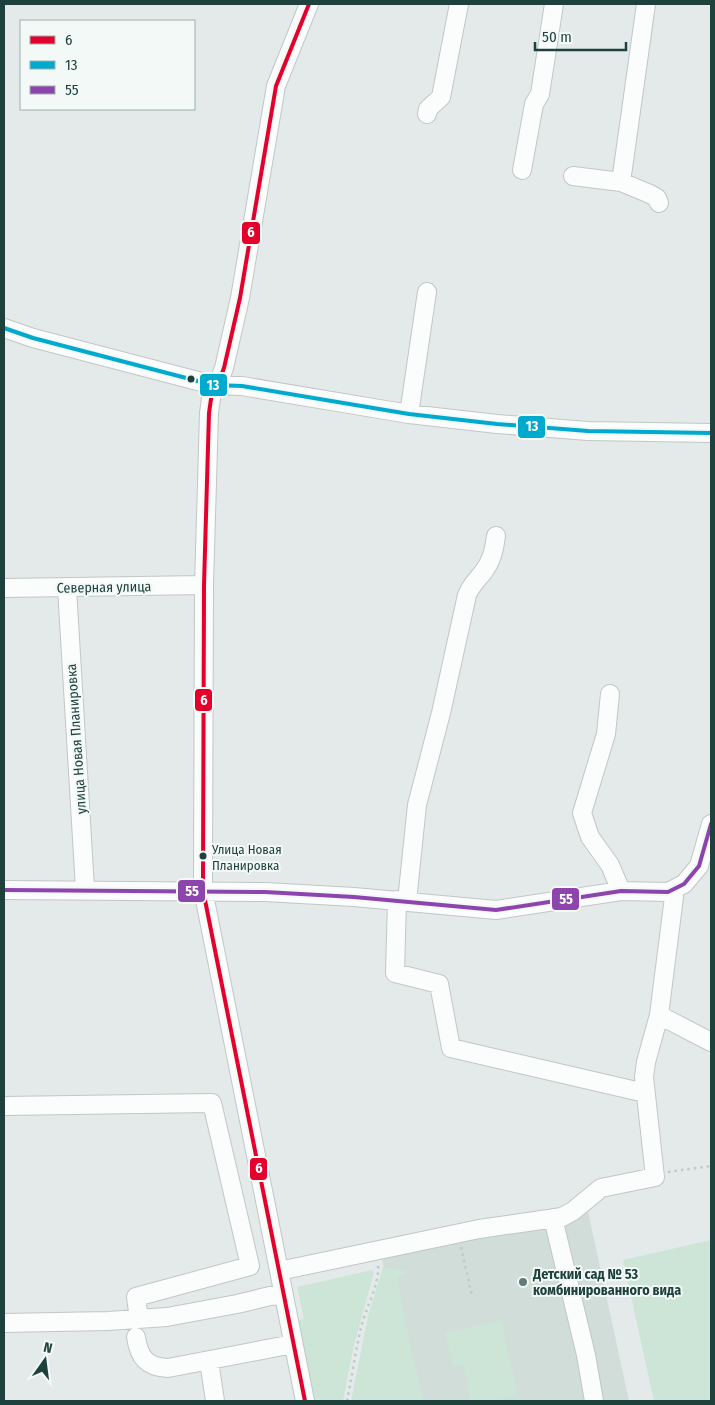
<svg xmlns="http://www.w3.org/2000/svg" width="715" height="1405" viewBox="0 0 715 1405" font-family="'Fira Sans Condensed',sans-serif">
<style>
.built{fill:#d1ddd9}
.green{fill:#cce5d7}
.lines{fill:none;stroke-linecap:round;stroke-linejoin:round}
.minor-casing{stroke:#c1c7c6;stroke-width:20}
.path{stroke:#c0cac9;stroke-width:2.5;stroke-dasharray:2.5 4;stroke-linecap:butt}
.minor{stroke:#fbfcfc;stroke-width:18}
.bus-1-casing{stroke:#f2f9f7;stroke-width:8}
.bus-2-casing{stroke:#f2f9f7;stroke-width:8}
.bus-3-casing{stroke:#f2f9f7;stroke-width:8}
.bus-1{stroke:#e4002b;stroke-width:4}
.bus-2{stroke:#00a9ce;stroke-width:4}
.bus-3{stroke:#8e44ad;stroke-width:4}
.bus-dot{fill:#1f413d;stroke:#f2f9f7;stroke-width:2}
.poi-dot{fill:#647c79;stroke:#f2f9f7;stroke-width:2}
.labels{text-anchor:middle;stroke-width:4;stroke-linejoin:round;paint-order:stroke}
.bus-label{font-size:13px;fill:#1f413d;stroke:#f2f9f7;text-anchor:start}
.street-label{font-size:14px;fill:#1f413d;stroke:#f2f9f7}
.poi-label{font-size:14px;font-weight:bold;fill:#1f413d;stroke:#f2f9f7;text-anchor:start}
.line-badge{stroke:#f2f9f7;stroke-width:2}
.badge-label{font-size:14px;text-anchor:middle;font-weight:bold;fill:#fff}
</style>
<rect width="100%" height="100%" fill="#e4eae9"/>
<path class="built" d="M587,1207L629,1401H414L381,1255Z"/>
<path class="green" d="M711,1240V1401H654L623,1260Z
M383,1267L409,1272L397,1277L408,1334L424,1401H351L368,1316Z
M372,1270L374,1273L354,1345L343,1401H320L319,1399L310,1401L295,1321L304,1319L297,1287Z
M501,1320L518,1395L494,1401H465L470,1400L463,1365L453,1367L445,1333Z"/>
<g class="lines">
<defs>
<path id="minor" d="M427,114L428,109L441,97L459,4
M522,170L534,104L540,94L554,4
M573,176L621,182L650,194L657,198L659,203
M621,182L646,4
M4,328L33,338L213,385L242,386L409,414L497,424L588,431L711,433
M409,414L427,292
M4,588L204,585
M67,588L85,889
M610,694L606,734L582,813L590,837L610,865L621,891
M4,890L265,892L354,897L496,910L621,891L668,892L684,884L699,866L711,824
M397,900L395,973L439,984L451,1048L645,1093
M407,901L417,805L441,713L467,595C471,585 478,579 484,571C492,560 494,550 496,536
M659,1015L711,1042
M4,1106L212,1103L250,1266L136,1297L139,1319
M553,1218L586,1355L594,1401
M279,1271L479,1229L562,1217L573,1211L601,1188L655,1177L644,1077L646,1062L659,1015L674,897L673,890
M4,1323L108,1321L167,1317L237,1304L270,1296L284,1295
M136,1337C139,1357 146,1367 168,1368L293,1344
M209,1361L215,1401
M305,1401L203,890V879L204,585L209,413L213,385L221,376L224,368L240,298L276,86L309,4"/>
</defs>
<use href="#minor" class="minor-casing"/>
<path class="path" d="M668,1172L711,1166
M461,1247L472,1296
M347,1401C352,1377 355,1352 361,1328C365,1310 380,1283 378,1265"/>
<use href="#minor" class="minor"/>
<defs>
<path id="bus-1" d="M305,1401L203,890V879L204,585L209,413L213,385L221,376L224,368L240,298L276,86L309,4"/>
<path id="bus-2" d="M4,328L33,338L213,385L242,386L409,414L497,424L588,431L711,433"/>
<path id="bus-3" d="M4,890L265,892L354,897L496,910L621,891L668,892L684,884L699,866L711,824"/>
</defs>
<use href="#bus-1" class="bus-1-casing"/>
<use href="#bus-2" class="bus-2-casing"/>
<use href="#bus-3" class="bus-3-casing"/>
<use href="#bus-1" class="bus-1"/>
<use href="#bus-2" class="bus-2"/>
<use href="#bus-3" class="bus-3"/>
</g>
<g class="bus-dot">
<circle cx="191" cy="379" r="4.5"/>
<circle cx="203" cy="856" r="4.5"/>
</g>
<circle class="poi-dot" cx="523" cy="1282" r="5"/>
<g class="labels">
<g class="bus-label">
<text x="212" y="854">Улица Новая<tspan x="212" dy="16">Планировка</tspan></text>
</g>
<g class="street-label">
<text transform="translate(104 587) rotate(-1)" y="5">Северная улица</text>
<text transform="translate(76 739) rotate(-94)" y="5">улица Новая Планировка</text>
</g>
<g class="poi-label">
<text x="533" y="1279">Детский сад № 53<tspan x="533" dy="16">комбинированного вида</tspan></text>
</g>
</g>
<g class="line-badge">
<rect x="241" y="221" width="20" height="24" rx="5" fill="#e4002b"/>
<rect x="199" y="373" width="29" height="24" rx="5" fill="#00a9ce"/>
<rect x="517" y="415" width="29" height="24" rx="5" fill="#00a9ce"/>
<rect x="194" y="688" width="19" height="24" rx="5" fill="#e4002b"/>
<rect x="177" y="879" width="29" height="24" rx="5" fill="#8e44ad"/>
<rect x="551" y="887" width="29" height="24" rx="5" fill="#8e44ad"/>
<rect x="249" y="1157" width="19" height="24" rx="5" fill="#e4002b"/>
</g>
<g class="badge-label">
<text x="251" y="237">6</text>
<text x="213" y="390">13</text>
<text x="532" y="431">13</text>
<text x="204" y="705">6</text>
<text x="192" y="896">55</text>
<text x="566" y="904">55</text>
<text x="259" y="1173">6</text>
</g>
<rect width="715" height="1405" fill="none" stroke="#1f413d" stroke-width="10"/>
<rect x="20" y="20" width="175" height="90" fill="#f2f9f7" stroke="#9eafad"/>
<rect x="30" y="36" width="25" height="8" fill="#e4002b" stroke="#9eafad"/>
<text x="65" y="45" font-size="15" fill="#1f413d">6</text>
<rect x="30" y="61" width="25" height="8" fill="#00a9ce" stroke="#9eafad"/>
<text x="65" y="70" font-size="15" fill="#1f413d">13</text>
<rect x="30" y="86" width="25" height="8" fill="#8e44ad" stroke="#9eafad"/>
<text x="65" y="95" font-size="15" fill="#1f413d">55</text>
<g transform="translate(45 1360) rotate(14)" stroke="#f2f9f7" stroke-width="4" paint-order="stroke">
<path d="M0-4L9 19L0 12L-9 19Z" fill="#1f413d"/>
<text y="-8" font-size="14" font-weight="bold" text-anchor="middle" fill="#1f413d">N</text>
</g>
<path d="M535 42v8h91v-8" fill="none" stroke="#1f413d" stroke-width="2.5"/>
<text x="542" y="42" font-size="15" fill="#1f413d" stroke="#f2f9f7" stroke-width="4" paint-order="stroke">50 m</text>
</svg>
